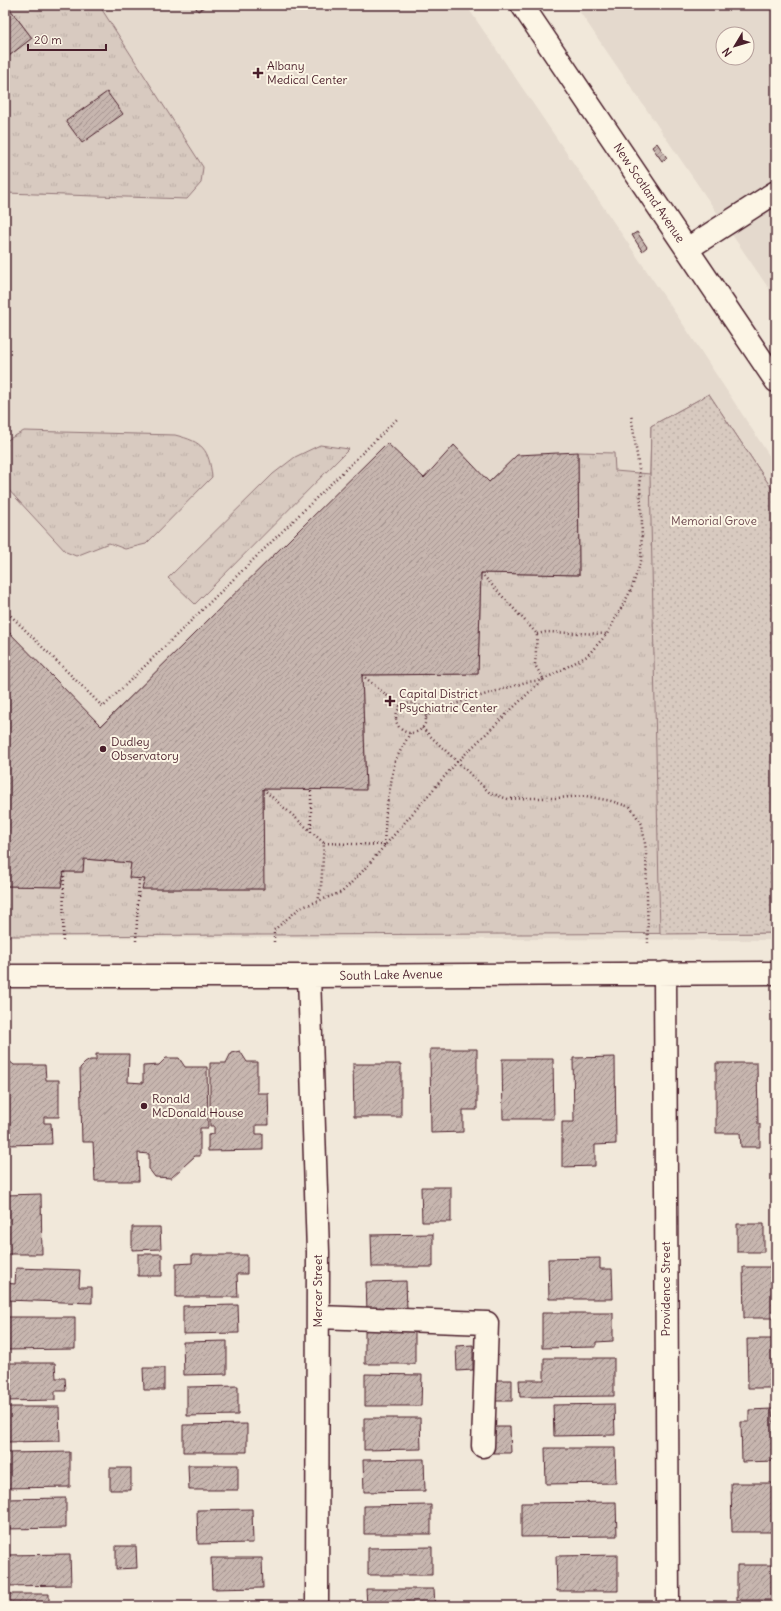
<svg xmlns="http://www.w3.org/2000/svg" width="781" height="1611" viewBox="0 0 781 1611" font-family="Delius,sans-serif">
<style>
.built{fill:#e4d9cd;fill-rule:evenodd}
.grass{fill:url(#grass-tufts);stroke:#917476}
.park{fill:url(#park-dots);stroke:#917476}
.building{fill:url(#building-hatch);stroke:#4a1f2b}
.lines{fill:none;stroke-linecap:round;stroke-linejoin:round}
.minor-casing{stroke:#4a1f2b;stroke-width:25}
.path{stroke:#4a1f2b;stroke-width:2.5;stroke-dasharray:1 3;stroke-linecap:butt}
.minor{stroke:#fcf5e5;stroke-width:22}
.poi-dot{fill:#4a1f2b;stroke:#fcf5e5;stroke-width:1.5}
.labels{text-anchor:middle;stroke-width:4;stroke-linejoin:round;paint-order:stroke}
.poi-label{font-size:12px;fill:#4a1f2b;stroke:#fcf5e5;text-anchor:start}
.street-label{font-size:12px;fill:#4a1f2b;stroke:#fcf5e5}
.park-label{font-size:12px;fill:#6e4a50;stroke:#fcf5e5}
</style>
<defs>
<pattern id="grass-tufts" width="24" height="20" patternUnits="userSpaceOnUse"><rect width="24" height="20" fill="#d8cac0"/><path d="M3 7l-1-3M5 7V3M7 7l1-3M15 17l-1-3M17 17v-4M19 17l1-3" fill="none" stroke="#bbada5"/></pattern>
<pattern id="park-dots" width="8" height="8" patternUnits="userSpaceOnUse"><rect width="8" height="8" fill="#d8cac0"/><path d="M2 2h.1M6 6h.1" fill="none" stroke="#bbada5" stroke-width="1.8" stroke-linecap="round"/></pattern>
<pattern id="building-hatch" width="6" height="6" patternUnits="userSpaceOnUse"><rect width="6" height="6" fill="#c7b6af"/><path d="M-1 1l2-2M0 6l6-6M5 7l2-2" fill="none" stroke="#a4938f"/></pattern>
</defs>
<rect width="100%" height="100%" fill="#f1e8da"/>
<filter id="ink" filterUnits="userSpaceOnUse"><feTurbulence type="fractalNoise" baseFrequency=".025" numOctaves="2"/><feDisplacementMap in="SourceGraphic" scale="8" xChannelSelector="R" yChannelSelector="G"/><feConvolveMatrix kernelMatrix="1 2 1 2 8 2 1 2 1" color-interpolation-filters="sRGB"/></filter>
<g filter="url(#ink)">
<path class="built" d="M5,5H466L691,336L776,466V940L5,937Z
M575,5H776V299ZM723,34H747V58H723Z"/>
<path class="grass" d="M7,5H99L203,167L201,183L187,199L5,193V59L32,38Z
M709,394L776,495V933L5,936V886L61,887L64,872H83L84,859L131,863L129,877L145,879L142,889H263V789H366L362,675L478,674L481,573L579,575L578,452L614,453L615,471L650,474L651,426Z
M24,431L175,435C203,442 209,449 212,477L146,544L125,549L109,543L76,556L66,552L5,486V443L9,439Z
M320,445L349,449L195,604L168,578L273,474L295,457Z"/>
<path class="park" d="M709,394L776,495V933L660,934L650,474L651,426Z"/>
<path class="building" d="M5,5H7L32,38L5,59Z
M194,5H207L198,11Z
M107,92L123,114L82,143L66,121Z
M657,143L667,158L662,161L652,147Z
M637,232L647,247L642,251L632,235Z
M387,443L424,478L454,445L489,482L517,455L578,452L579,575L481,573L478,674L362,675L366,790L263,789L264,889H142L145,879L129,878L131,863L84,859L83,872H64L61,887L5,886V628L101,726Z
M430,1049H477V1110H463V1132L431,1133Z
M240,1051L247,1062H257V1093H268L269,1125H256V1134H263V1150L208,1151V1135L214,1134V1126H210V1063H226L231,1053Z
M96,1054H129L128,1082L143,1083V1066L159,1065L166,1058H179L185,1067H207L208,1128H200V1156H195L171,1178L155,1177L149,1169V1154L138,1153L139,1181H95L93,1142H82L80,1068L85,1063L90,1060H96Z
M615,1057L616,1144L595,1145V1166L562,1167V1122H574L573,1058Z
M502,1059H553L554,1119H503Z
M8,1060L14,1065H45L46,1080H59V1117H44V1123H51L52,1144L5,1145V1064Z
M716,1063H757L758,1124H760V1147H741L740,1133H716Z
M353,1064H401V1117H354Z
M421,1187H451V1222H422Z
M41,1194L42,1254H5V1195Z
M737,1224H764V1252H737Z
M132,1227H160L161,1249L132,1250Z
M433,1234V1267H372L371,1235Z
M138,1254H162V1276H138Z
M192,1255H247V1274H237L238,1297H176V1264L192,1263Z
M600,1258V1269H612L613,1299H549L548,1259Z
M770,1264H776V1318H744L743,1267H770Z
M16,1268L80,1270L79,1287H92V1303L5,1300L6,1283L15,1284Z
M406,1281L407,1310L367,1311L366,1282Z
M238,1305L239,1333L183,1334V1306Z
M542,1313H613V1341L596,1342V1347L542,1348Z
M5,1317H75V1349L5,1350Z
M365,1330H415V1364H365Z
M747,1339H776V1388H748Z
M227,1341V1374L184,1375L183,1342Z
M473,1345V1370L457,1371L456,1346Z
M544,1358H614V1396L520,1397L519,1380H544Z
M5,1363H55L56,1378H65L66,1391H55V1400L5,1401Z
M143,1368H164V1390H144Z
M365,1374L422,1375L421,1406H365Z
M492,1380H512V1401H492Z
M238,1386V1415L187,1416V1387Z
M614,1404L615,1435L554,1436L553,1405Z
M5,1407H59L60,1441L5,1442Z
M772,1409L773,1422H776V1461L742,1462L741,1422H749V1410Z
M364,1418H420L421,1449L364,1450Z
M247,1424V1452H183V1425Z
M493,1427H510L511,1453H493Z
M545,1448H615L616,1483L546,1484Z
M70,1452V1487L5,1488V1453Z
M424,1459L425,1491L364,1492L363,1460Z
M188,1465H238V1490H189Z
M110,1468H131V1490H110Z
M731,1483H776V1532H732Z
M66,1498V1528L5,1529V1499Z
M616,1502L617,1536L521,1537V1503Z
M431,1505V1534H364V1506Z
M252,1509L253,1543L198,1544L197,1510Z
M116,1546H136L137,1568L116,1569Z
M432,1547V1575H368V1548Z
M70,1554L71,1585L5,1586V1555Z
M618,1555V1591H557L556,1556Z
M211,1558H262L263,1588L212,1589Z
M737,1565H776V1600H737Z
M366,1589H434L435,1606H367Z
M6,1594H49V1606H7Z
M264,1602V1606H180V1603Z
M131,1603V1606H113V1604Z"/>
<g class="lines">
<defs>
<path id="minor" d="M522,5L776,381
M687,249L776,192
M665,973L668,1606
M5,976H309L776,973
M309,976L318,1252L317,1606
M318,1317L487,1323L483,1446"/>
</defs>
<use href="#minor" class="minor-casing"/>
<path class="path" d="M5,610L103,707L398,418
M537,634L546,632L606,634
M362,675L401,707
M396 718a15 15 0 1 1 30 0a15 15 0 1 1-30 0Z
M426,718L432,711L526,682L544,680L535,665L537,634L481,573
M422,728L490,793L508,799L529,798H557L586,796L611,801L630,807L642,824L646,850L648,943
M263,789L324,843L321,888L318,901
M311,832V789
M324,843L384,845L386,810L395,761L410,733
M63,941L64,872
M136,941L139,879
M274,942V930L300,908L342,892L361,873L457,762L519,702L541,681L587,656L607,634L631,590L641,561L642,522L639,469L631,414"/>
<use href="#minor" class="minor"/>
</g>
</g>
<g class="poi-dot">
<path d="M256 67h4v4h4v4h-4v4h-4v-4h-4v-4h4z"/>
<path d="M388 695h4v4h4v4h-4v4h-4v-4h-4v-4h4z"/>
<circle cx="103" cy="749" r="4"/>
<circle cx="144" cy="1106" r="4"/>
</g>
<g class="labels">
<g class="poi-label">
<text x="267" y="70">Albany<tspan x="267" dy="14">Medical Center</tspan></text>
<text x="399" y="698">Capital District<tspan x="399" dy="14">Psychiatric Center</tspan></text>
<text x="111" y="746">Dudley<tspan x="111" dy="14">Observatory</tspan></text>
<text x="152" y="1103">Ronald<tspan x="152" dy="14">McDonald House</tspan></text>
</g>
<g class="street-label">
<text transform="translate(649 193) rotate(56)" y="4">New Scotland Avenue</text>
<text transform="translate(391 975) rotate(-1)" y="4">South Lake Avenue</text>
<text transform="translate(666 1289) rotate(-90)" y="4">Providence Street</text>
<text transform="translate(318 1291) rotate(-90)" y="4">Mercer Street</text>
</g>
<g class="park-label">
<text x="714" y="525">Memorial Grove</text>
</g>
</g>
<rect width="781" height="1611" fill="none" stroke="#fcf5e5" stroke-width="20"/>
<rect x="10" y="10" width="761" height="1591" fill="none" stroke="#4a1f2b" stroke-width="1.5" filter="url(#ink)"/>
<g transform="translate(735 46) rotate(232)"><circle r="19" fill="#fcf5e5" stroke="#b59f9b"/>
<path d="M0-3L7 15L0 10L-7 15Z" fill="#4a1f2b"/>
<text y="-6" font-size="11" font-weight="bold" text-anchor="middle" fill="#4a1f2b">N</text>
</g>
<path d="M28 44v6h78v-6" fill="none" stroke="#4a1f2b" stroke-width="2"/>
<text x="34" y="44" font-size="12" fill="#4a1f2b" stroke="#fcf5e5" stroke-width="3" paint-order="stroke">20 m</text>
</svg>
